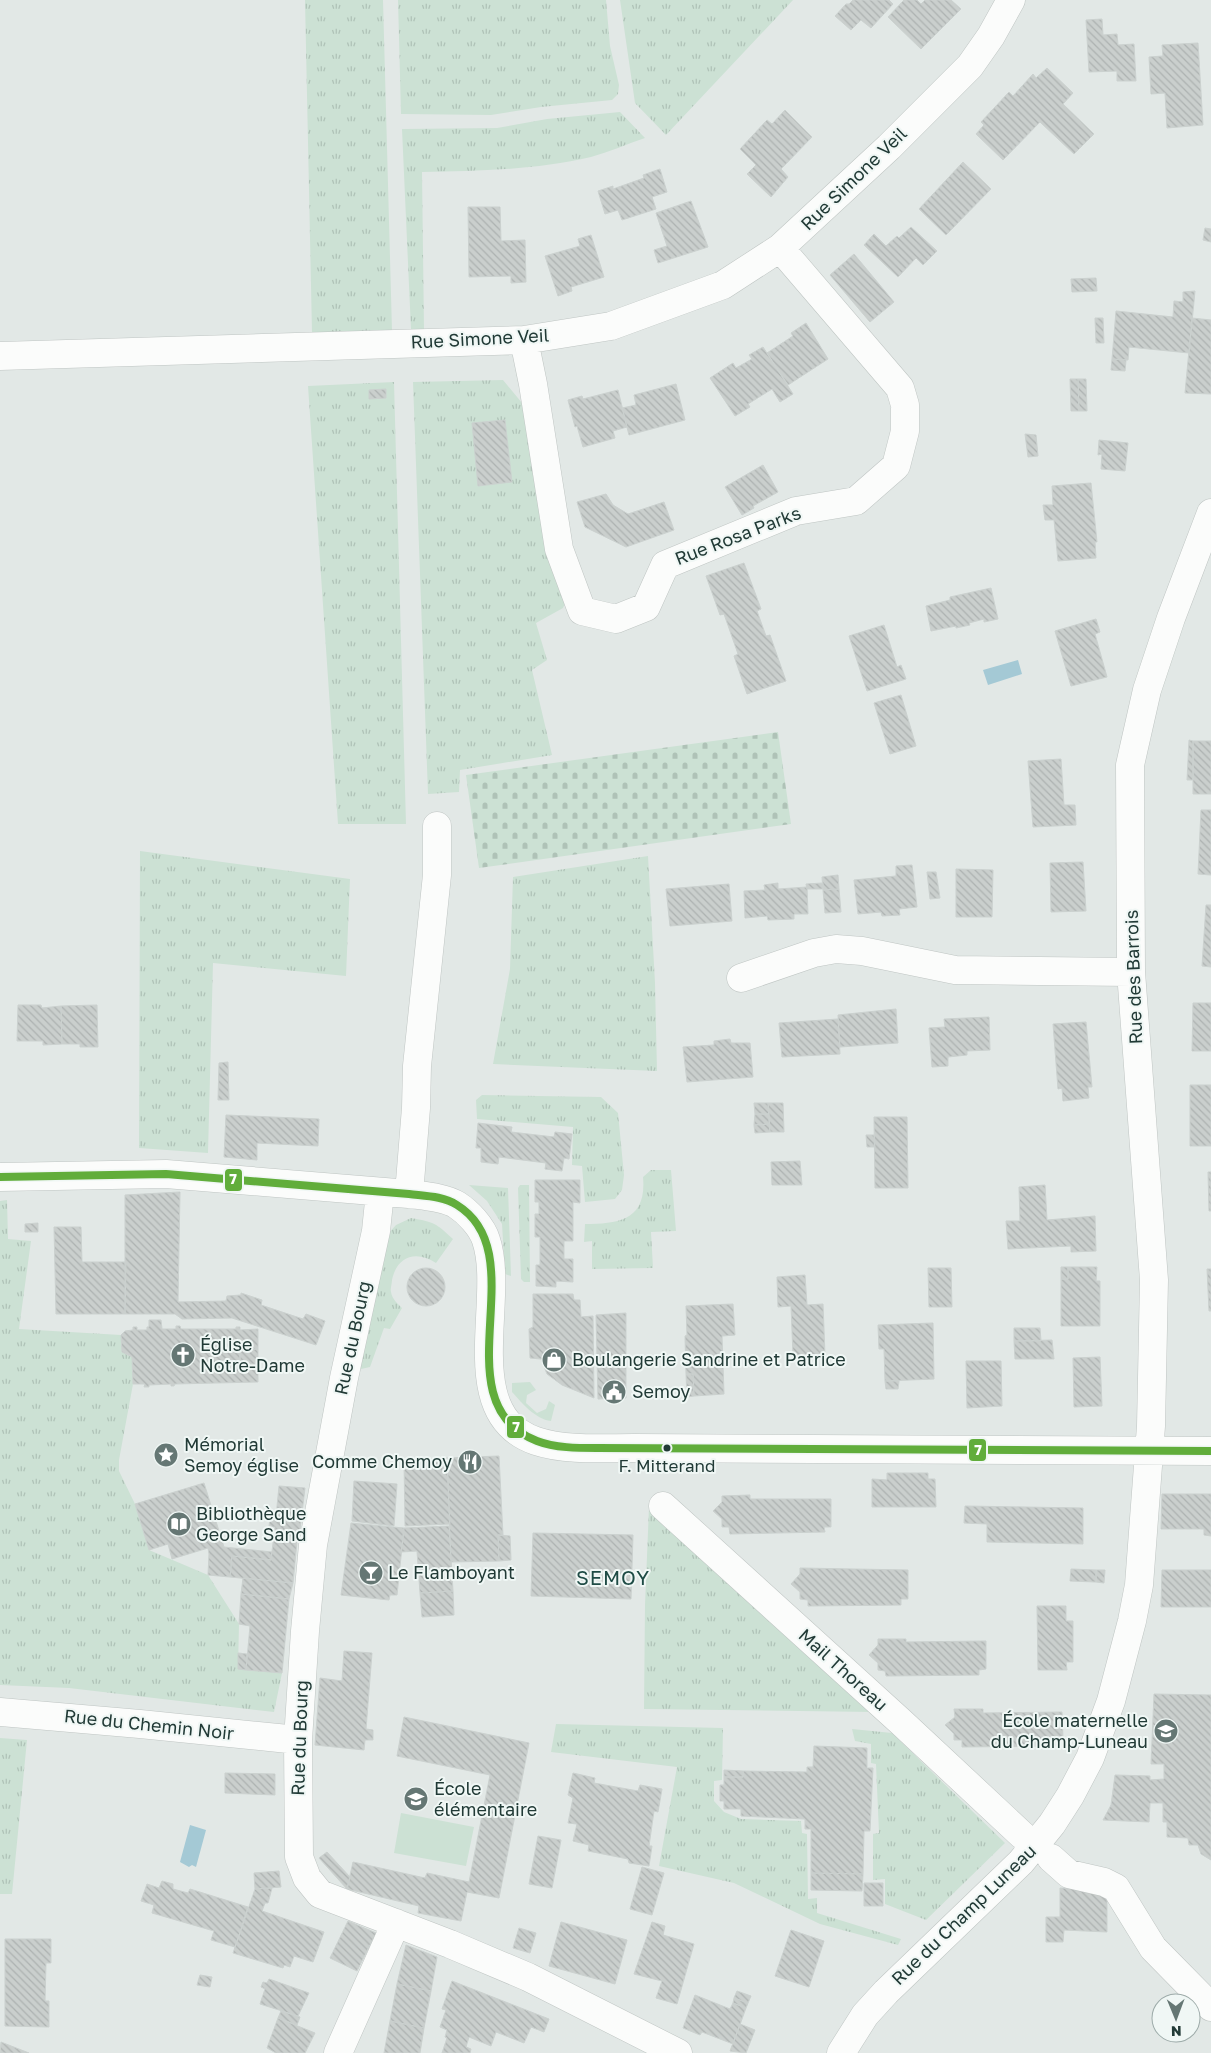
<svg xmlns="http://www.w3.org/2000/svg" width="1211" height="2053" viewBox="0 0 1211 2053" font-family="'Golos Text',sans-serif">
<style>
.grass{fill:url(#grass-tufts)}
.cemetery{fill:url(#cemetery-stones)}
.garden{fill:#cce1d4}
.water{fill:#a4c9d5}
.building{fill:url(#building-back-hatch);stroke:#cbd1cf}
.lines{fill:none;stroke-linecap:round;stroke-linejoin:round}
.minor-casing{stroke:#bfc5c3;stroke-width:29}
.minor{stroke:#fbfcfb;stroke-width:28}
.bus-1-casing{stroke:#f0f7f5;stroke-width:11}
.bus-1{stroke:#61ad3b;stroke-width:8}
.bus-dot{fill:#213a36;stroke:#f0f7f5;stroke-width:2}
.labels{text-anchor:middle;stroke-width:4;stroke-linejoin:round;paint-order:stroke}
.bus-label{font-size:17px;fill:#213a36;stroke:#f0f7f5}
.street-label{font-size:18px;fill:#213a36;stroke:#f0f7f5}
.poi-label{font-size:18px;fill:#213a36;stroke:#f0f7f5;text-anchor:start}
.quarter-label{font-size:20px;letter-spacing:1px;fill:#1e4b45;stroke:#f0f7f5}
.line-badge{stroke:#f0f7f5;stroke-width:2}
.badge-label{font-size:14px;text-anchor:middle;font-weight:bold;fill:#fff}
</style>
<defs>
<pattern id="grass-tufts" width="24" height="20" patternUnits="userSpaceOnUse" patternTransform="scale(1.25)"><rect width="24" height="20" fill="#cce1d4"/><path d="M3 7l-1-3M5 7V3M7 7l1-3M15 17l-1-3M17 17v-4M19 17l1-3" fill="none" stroke="#afc2b7"/></pattern>
<pattern id="cemetery-stones" width="16" height="16" patternUnits="userSpaceOnUse" patternTransform="scale(1.25)"><rect width="16" height="16" fill="#cce1d4"/><path d="M2 7V4a2 2 0 0 1 4 0v3zM10 15v-3a2 2 0 0 1 4 0v3z" fill="#afc2b7"/></pattern>
<pattern id="building-back-hatch" width="6" height="6" patternUnits="userSpaceOnUse" patternTransform="scale(1.25)"><rect width="6" height="6" fill="#cacfcd"/><path d="M-1 5l2 2M0 0l6 6M5-1l2 2" fill="none" stroke="#adb2b1"/></pattern>
</defs>
<rect width="100%" height="100%" fill="#e2e8e6"/>
<path class="grass" d="M305,0H383L392,331L312,333Z
M398,0H606L610,46L619,85L618,94L612,100L541,107L491,115L401,114Z
M620,0H793L666,135L635,103Z
M620,112L645,138C627,144 609,152 591,157C536,170 478,171 422,172L424,329L411,330L402,129L497,128L547,119Z
M503,380L527,409L566,601L563,608L536,623L547,660L532,670L552,755L460,770L459,792L428,794L413,382Z
M394,382L406,824H338L308,386Z
M140,851L350,879L346,976L213,963L208,1153L139,1148Z
M648,856L655,983L657,1071L493,1064L510,969L513,877Z
M482,1095L601,1097L618,1113L624,1175L622,1190L615,1199L585,1202L582,1166L572,1165L573,1127L477,1119L476,1100Z
M651,1170H671L676,1231L651,1232L653,1268L592,1269V1241L584,1242L585,1224C619,1224 647,1220 643,1177Z
M469,1185L508,1188L511,1276L505,1274L502,1224L487,1201Z
M520,1185H529L530,1282H524L521,1279L518,1188Z
M7,1200L8,1239L31,1241L19,1329L121,1335L122,1352L132,1357L133,1384L119,1460V1471L135,1504L149,1550L208,1575L239,1624L238,1669L282,1673L274,1712L69,1688L0,1685V1201Z
M411,1218C434,1222 436,1223 453,1239L436,1263C416,1250 397,1256 392,1280C392,1284 390,1289 391,1292C392,1299 398,1304 402,1308L390,1329L384,1328L370,1367L361,1369L356,1365L387,1235L396,1225Z
M649,1507L874,1712L644,1709L645,1605Z
M556,1724L723,1728L722,1780L714,1781V1801L724,1812L741,1819L801,1821L802,1833L807,1834L808,1899L817,1898V1913L901,1939L898,1945L820,1924L734,1883L659,1866L677,1767L551,1752Z
M852,1729L892,1733L1005,1843L926,1920L885,1904V1879L873,1880V1834L879,1833L876,1764L871,1763V1744L855,1741Z
M0,1738L27,1740L12,1894H0Z"/>
<path class="cemetery" d="M778,732L791,824L479,868L466,775Z"/>
<path class="garden" d="M530,1382L536,1390L527,1395L526,1403L537,1413L546,1409L549,1401L555,1405L551,1421C535,1419 522,1403 512,1392V1383Z
M401,1813L474,1827L466,1866L394,1853Z"/>
<path class="water" d="M1018,660L1022,674L988,685L983,670Z
M190,1825L206,1830L196,1867L192,1865L189,1867L180,1862Z"/>
<path class="building" d="M853,0H889L893,4L871,28L861,20L851,30L835,16L846,4H849Z
M904,0H917L921,4L925,0H951L961,9L921,49L888,17Z
M1102,19L1103,35L1117,34L1118,45L1134,44L1136,81H1117V71L1089,72L1086,20Z
M1198,43L1203,125L1167,128L1165,93L1151,94L1149,57L1163,56L1162,45Z
M1047,68L1073,93L1063,104L1094,134L1074,154L1040,122L1003,160L976,134L984,125L981,122L1009,92L1013,96L1033,74L1036,78Z
M785,110L812,137L781,169L788,177L771,197L747,174L756,165L740,149L767,120L772,124Z
M963,162L991,189L946,235L919,209Z
M660,169L667,192L652,197L656,209L622,220L618,210L605,214L598,191L613,186V189L644,178L643,175Z
M691,201L708,247L658,263L654,250L667,246L656,213Z
M468,207H500L501,241L525,240L526,282L511,283V276L469,277Z
M911,227L937,251L923,265L916,258L898,277L864,245L874,234L886,246L897,236L899,238Z
M1205,228L1211,229V242L1203,240Z
M591,235L604,277L571,287L572,291L558,296L545,256L580,246L578,239Z
M854,254L894,302L870,322L830,275Z
M1096,278L1097,291L1072,292L1071,279Z
M1195,291L1189,353L1129,347L1128,360L1112,359L1116,311L1173,317L1174,301L1183,302V292Z
M1095,318H1103L1104,343H1096Z
M1192,318L1211,320V394L1185,393Z
M806,323L828,359L788,385L767,353L793,336L791,333Z
M763,347L793,394L780,402L772,389L748,404L750,407L735,416L710,378L733,363L736,368L752,359L749,355Z
M1112,359L1126,360L1125,371L1111,370Z
M1070,379H1078L1079,411H1071Z
M1078,379H1086L1087,411H1079Z
M676,384L685,420L629,435L622,408L636,405L634,395Z
M386,389V398L369,399V390Z
M618,390L627,427L613,431L615,438L583,447L577,426L575,427L568,400L582,396L583,399Z
M505,420L512,482L478,486L472,423Z
M1025,434L1036,435L1038,456L1028,457Z
M1099,440L1128,443L1125,471L1101,469L1102,454L1098,455Z
M763,465L778,492L753,506L754,508L742,515L725,487Z
M1091,483L1097,542H1095L1096,558L1058,561L1054,520H1045L1043,505H1053L1052,486Z
M606,494L613,505L628,514L664,502L674,530L626,547L585,527L577,502Z
M744,563L761,609L757,611L766,636L770,635L786,681L747,694L734,656L738,654L724,614L720,615L706,576Z
M991,588L998,619L984,622V619L969,623L970,625L956,628V626L931,631L926,606L950,600V597Z
M1096,619L1100,632L1095,634L1107,677L1071,686L1055,631Z
M884,625L897,667L901,665L906,679L867,691L849,636Z
M901,695L916,746L890,754L874,703Z
M1189,740L1193,741V780H1187Z
M1193,741H1211V794H1193Z
M1061,759L1064,805H1075L1076,825L1033,827L1028,761Z
M1201,810H1211V875L1198,874Z
M1083,862L1086,911L1051,912L1050,863Z
M912,865L917,907L899,909L900,915L882,916L881,912L858,914L854,880L896,876V866Z
M956,869L993,870L992,917H956Z
M927,872H936L940,898L930,899Z
M838,875L839,889L823,890L822,877Z
M778,883V889L807,887L808,914H794V919L768,920L767,916L745,918L744,891L765,890L764,885Z
M823,883V889H807L806,884Z
M729,884L732,921L670,926L666,889Z
M839,889L841,912L825,913L823,890Z
M1206,905H1211V967L1202,966Z
M1193,1003H1211V1051H1192Z
M18,1005H41L42,1008L61,1006L62,1044L43,1045V1041H17Z
M97,1005L98,1047H80V1044H62L61,1006Z
M896,1009L898,1043L840,1047L838,1015Z
M989,1017L990,1050L967,1051V1055L948,1057V1066L932,1067L929,1028L945,1027L944,1019Z
M838,1019L840,1054L782,1057L779,1023Z
M1086,1022L1092,1087H1088L1089,1098L1063,1101L1062,1088L1058,1089L1053,1024Z
M730,1039L731,1043H750L753,1077L687,1082L683,1047L714,1045V1041Z
M228,1062L229,1100H218L219,1063Z
M1190,1085H1211V1146H1190Z
M754,1103H768L769,1114H755Z
M768,1103H783L784,1132H770Z
M755,1114H769V1124L754,1125Z
M226,1115L319,1119L318,1146L257,1143V1160L224,1157Z
M874,1117H907L908,1188H875Z
M478,1123L512,1127L511,1132L554,1137L555,1132L572,1134L569,1159L564,1158L562,1171L545,1169L546,1163L499,1157L498,1164L481,1162V1148H476Z
M769,1124L770,1132L755,1133L754,1125Z
M866,1135H874L875,1147H867Z
M800,1161L802,1185H772L771,1162Z
M1208,1172H1211V1211H1209Z
M535,1180H580V1203L573,1202V1241H564V1259H573V1282L556,1281V1287L536,1286V1265H540V1237H535V1214H539V1202H535Z
M1045,1185L1047,1220L1095,1216L1096,1251L1071,1252V1246L1008,1249L1006,1221H1020L1019,1187Z
M180,1192L178,1302L226,1301L227,1296L241,1295V1293L262,1300L261,1305L303,1319L306,1314L325,1321L316,1345L232,1318L182,1319L175,1314H125V1195Z
M38,1223V1232H25V1224Z
M54,1227H81L82,1262H126L125,1314H56Z
M1061,1267H1068V1279H1061Z
M1068,1267H1097L1096,1281H1100V1326H1061V1279H1068Z
M407 1287a19 19 0 1 1 38 0a19 19 0 1 1-38 0Z
M928,1268H951L952,1307H929Z
M1207,1269H1211V1311H1209Z
M805,1275L807,1305L823,1304L825,1356H793L791,1306L778,1307L777,1277Z
M533,1294H573L574,1300H580L581,1317L593,1316L594,1398L562,1385L547,1374L541,1359L530,1358L529,1329L533,1327Z
M733,1304L735,1335L722,1336L724,1394L694,1396L693,1374H686L685,1336L687,1335L686,1306Z
M626,1313V1398L598,1399L596,1315Z
M149,1320H161L162,1329H176V1326H180L181,1329H236V1327H240V1330L258,1329V1349L240,1350V1365L258,1364V1382L175,1384L174,1386H171V1384L149,1385V1387H144L145,1384H133L132,1357L122,1352L121,1335L125,1331L133,1330V1327H137V1330H147V1327H149Z
M933,1323L934,1379L885,1381L884,1349H879L878,1325Z
M1014,1328H1040L1041,1341H1014Z
M1052,1340L1054,1359H1015L1014,1341Z
M258,1349V1364L240,1365V1350Z
M1100,1357L1102,1406L1074,1407L1073,1358Z
M966,1361H1001L1002,1406L967,1408Z
M686,1374H693L694,1396L687,1397Z
M885,1381H899L898,1389H886Z
M499,1456L503,1535H498L499,1561L451,1562L447,1458Z
M447,1458L450,1524L405,1526L404,1460Z
M887,1473H928V1479H935L936,1507H872V1479L887,1480Z
M354,1481L397,1484L394,1526L352,1521Z
M204,1483L224,1547L272,1552L271,1560L232,1556L230,1577L208,1575L209,1554L208,1548L172,1559L168,1544L149,1550L135,1504Z
M279,1486L305,1488L300,1530L298,1531L293,1583L230,1577L232,1556L271,1560L275,1527H269L270,1517H276Z
M1162,1494H1211V1536L1204,1535V1529H1161Z
M750,1495V1499H831V1527H824L825,1532L730,1534L729,1527H722V1519L713,1511L722,1502V1496Z
M965,1506L1083,1508V1544L987,1542V1524L964,1523Z
M351,1523L404,1528L397,1595H390L389,1600L341,1595Z
M449,1526L453,1591L420,1593L417,1551L401,1552L404,1528Z
M533,1533L633,1535L631,1599L531,1596Z
M498,1535L510,1536L511,1560L499,1561Z
M800,1568L908,1570V1599H901V1605L808,1606V1600L800,1599V1592L791,1584L800,1574Z
M1071,1569L1096,1570V1582L1070,1581Z
M1096,1570H1105L1104,1583L1096,1582Z
M1162,1570H1211V1607H1161Z
M243,1578L293,1583L289,1599L241,1594Z
M453,1591L454,1615L422,1617L420,1593Z
M241,1594L289,1599L282,1673L246,1670L250,1626L239,1624Z
M1037,1606H1066V1621H1073V1662H1066L1067,1670H1038Z
M878,1639H906V1642L986,1641V1669L979,1670V1675L886,1676L885,1671L878,1670V1663L869,1655L878,1645Z
M344,1651L372,1653L366,1729L373,1730V1740H365L364,1750L315,1745L320,1678L342,1681Z
M238,1653L247,1654L246,1670L238,1669Z
M1154,1694L1211,1695V1860L1201,1854L1198,1845H1189L1188,1838L1167,1837V1822H1163V1803H1150L1149,1822L1103,1820L1111,1805L1115,1775L1150,1776V1780L1164,1779V1764H1151Z
M954,1709H983V1713L1062,1712L1063,1740H1057V1746L962,1747V1740H954V1734L945,1725L955,1717Z
M404,1717L529,1743L499,1898L467,1892L461,1921L418,1913L419,1906L347,1889L353,1862L425,1878L427,1873L469,1882L490,1775L397,1756Z
M814,1746L867,1748V1768H873L870,1831H864L863,1874L811,1873V1829H805V1819L741,1816V1809H724V1801H720V1785H724V1777H743V1771L807,1772V1767H813Z
M724,1770L743,1771V1777H724Z
M225,1773L275,1774V1795L225,1793Z
M573,1773L595,1778L594,1783L638,1791L640,1785L662,1789L658,1812L654,1811L649,1846H652L649,1866L629,1863L628,1859L588,1851L589,1845L573,1841L577,1824L568,1823L573,1798L568,1795Z
M538,1836L561,1840L552,1888L529,1884Z
M327,1852L350,1877L347,1889L319,1858Z
M642,1867L664,1873L652,1915L630,1909Z
M279,1871L281,1887L255,1889L254,1873Z
M811,1873L863,1874L862,1891L811,1890Z
M162,1881L173,1884V1889L188,1893L190,1889L248,1907L235,1947L211,1940L214,1931L152,1913L154,1905L141,1901L147,1884L159,1888Z
M864,1883H883V1906H864Z
M272,1888L268,1903H265L262,1911L324,1932L313,1962L294,1956L290,1967L284,1965L283,1968L233,1953L255,1889Z
M1060,1888L1107,1890V1932L1064,1930L1063,1942H1046V1917H1060Z
M348,1921L376,1933L357,1971L330,1958Z
M561,1922L627,1940L615,1984L549,1966Z
M652,1922L665,1926L663,1935L694,1944L677,2004L656,1998L662,1981L634,1974Z
M519,1928L536,1933L530,1953L513,1948Z
M791,1930L824,1941L809,1987L775,1976Z
M5,1939H51V1963H46L45,2001H49V2027L5,2026Z
M406,1945L437,1957L431,1991L397,1984Z
M200,1975L212,1977L210,1987L197,1985Z
M269,1979L309,1993L298,2016L260,2004L265,1989L261,1987L263,1982L267,1983Z
M452,1981L549,2019L544,2032L531,2027L524,2043L496,2032L491,2046L469,2037L466,2047L471,2049L470,2053H442L447,2038L445,2037L447,2030L440,2027L446,2010L442,2009Z
M397,1984L431,1991L424,2028L390,2021Z
M737,1991L751,1996L748,2003L734,1998Z
M695,1995L730,2009L733,2003L746,2008L733,2044L702,2032L700,2035L683,2028Z
M734,1998L748,2003L746,2008L733,2003Z
M281,2011L300,2017L297,2025L278,2018Z
M278,2018L315,2033L305,2053H276L267,2048Z
M390,2021L424,2028L420,2053H384Z
M740,2024L755,2030L746,2053L730,2051Z
M1,2042L29,2053H0Z"/>
<g class="lines">
<defs>
<path id="minor" d="M524,340L533,384L559,549L582,611L616,619L646,607L665,565L796,511L856,501L896,466L905,431V405L900,388L780,248
M0,356L524,340L611,326L723,285L780,248L889,147L970,66L991,36L1011,0
M741,978L814,953L836,949L862,951L955,970L1131,972
M0,1177L166,1174L409,1194C424,1196 444,1197 457,1205C468,1212 482,1227 486,1240C506,1299 457,1414 536,1441C566,1451 603,1448 634,1448L1211,1451
M380,1192L376,1231L344,1378L313,1545L305,1631L298,1740L299,1857L307,1878L320,1894L450,1944L528,1977L678,2053
M409,1194L416,1108L417,1066L437,875V826
M663,1506L901,1722L1022,1835
M0,1712L140,1724L298,1740
M1051,1858L1069,1874L1104,1882L1116,1888L1153,1948L1211,2007
M338,2053L396,1923
M841,2053L865,2015L886,1992L1021,1862L1052,1824L1070,1796L1090,1758L1111,1701L1132,1621L1139,1585L1151,1426L1154,1280L1131,972L1130,765L1147,690L1171,618L1211,513"/>
</defs>
<use href="#minor" class="minor-casing"/>
<use href="#minor" class="minor"/>
<defs>
<path id="bus-1" d="M0,1177L166,1174L409,1194C425,1196 443,1196 457,1205C538,1255 437,1402 537,1441C555,1448 578,1448 597,1448L1211,1451"/>
</defs>
<use href="#bus-1" class="bus-1-casing"/>
<use href="#bus-1" class="bus-1"/>
</g>
<defs>
<symbol id="church-disc" viewBox="-11 -11 22 22"><circle r="9.5" fill="#657774" stroke="#f0f7f5"/><path d="M-1.2-6h2.4v3.5h3.3v2.4h-3.3V6h-2.4V-.1h-3.3v-2.4h3.3Z" fill="#fff"/></symbol>
<symbol id="shop-disc" viewBox="-11 -11 22 22"><circle r="9.5" fill="#657774" stroke="#f0f7f5"/><path d="M-5-2.5h2.3a2.7 3.5 0 0 1 5.4 0H5L5.5 6h-11ZM-1.5-2.5h3a1.5 2.3 0 0 0-3 0Z" fill="#fff"/></symbol>
<symbol id="civic-disc" viewBox="-11 -11 22 22"><circle r="9.5" fill="#657774" stroke="#f0f7f5"/><path d="M-.6-6.5H3V-4.5H.6V-3L4-1V1h2V6H-6V1h2V-1L-.6-3ZM-1.2 2.5V6h2.4V2.5Z" fill="#fff"/></symbol>
<symbol id="sight-disc" viewBox="-11 -11 22 22"><circle r="9.5" fill="#657774" stroke="#f0f7f5"/><path d="M0-6L1.8-2.2L6-1.7L2.9 1.2L3.7 5.4L0 3.3L-3.7 5.4L-2.9 1.2L-6-1.7L-1.8-2.2Z" fill="#fff"/></symbol>
<symbol id="restaurant-disc" viewBox="-11 -11 22 22"><circle r="9.5" fill="#657774" stroke="#f0f7f5"/><path d="M-5-6h1v4h1v-4h1v4h1v-4h1v5L-1.5 .5V6h-2V.5L-5-1ZM5-6V6H3V1.5H1.5Q1.5-4 5-6Z" fill="#fff"/></symbol>
<symbol id="library-disc" viewBox="-11 -11 22 22"><circle r="9.5" fill="#657774" stroke="#f0f7f5"/><path d="M-6-4Q-3-5.5-.7-3.5V5Q-3 3-6 4ZM6-4Q3-5.5 .7-3.5V5Q3 3 6 4Z" fill="#fff"/></symbol>
<symbol id="bar-disc" viewBox="-11 -11 22 22"><circle r="9.5" fill="#657774" stroke="#f0f7f5"/><path d="M-6-5H6L.8 .8V4.5H3.5V6h-7V4.5H-.8V.8Z" fill="#fff"/></symbol>
<symbol id="school-disc" viewBox="-11 -11 22 22"><circle r="9.5" fill="#657774" stroke="#f0f7f5"/><path d="M0-5L7-2L0 1L-7-2ZM-4 1L0 2.5L4 1V4Q0 6-4 4Z" fill="#fff"/></symbol>
</defs>
<g fill-rule="evenodd">
<use href="#church-disc" x="169" y="1341" width="28" height="28"/>
<use href="#shop-disc" x="540" y="1346" width="28" height="28"/>
<use href="#civic-disc" x="600" y="1378" width="28" height="28"/>
<use href="#sight-disc" x="152" y="1441" width="28" height="28"/>
<use href="#restaurant-disc" x="456" y="1448" width="28" height="28"/>
<use href="#library-disc" x="165" y="1510" width="28" height="28"/>
<use href="#bar-disc" x="357" y="1559" width="28" height="28"/>
<use href="#school-disc" x="1152" y="1717" width="28" height="28"/>
<use href="#school-disc" x="402" y="1785" width="28" height="28"/>
</g>
<circle class="bus-dot" cx="667" cy="1448" r="4.5"/>
<g class="labels">
<g class="bus-label">
<text x="667" y="1472">F. Mitterand</text>
</g>
<g class="street-label">
<text transform="translate(854 179) rotate(-44)" y="6">Rue Simone Veil</text>
<text transform="translate(480 339) rotate(-3)" y="6">Rue Simone Veil</text>
<text transform="translate(738 536) rotate(-21)" y="6">Rue Rosa Parks</text>
<text transform="translate(1134 977) rotate(-92)" y="6">Rue des Barrois</text>
<text transform="translate(353 1338) rotate(-78)" y="6">Rue du Bourg</text>
<text transform="translate(843 1670) rotate(42)" y="6">Mail Thoreau</text>
<text transform="translate(149 1725) rotate(6)" y="6">Rue du Chemin Noir</text>
<text transform="translate(300 1738) rotate(-88)" y="6">Rue du Bourg</text>
<text transform="translate(964 1915) rotate(-44)" y="6">Rue du Champ Luneau</text>
</g>
<g class="poi-label">
<text x="200" y="1351">Église<tspan x="200" dy="21">Notre-Dame</tspan></text>
<text x="572" y="1366">Boulangerie Sandrine et Patrice</text>
<text x="632" y="1398">Semoy</text>
<text x="184" y="1451">Mémorial<tspan x="184" dy="21">Semoy église</tspan></text>
<text x="452" y="1468" text-anchor="end">Comme Chemoy</text>
<text x="196" y="1520">Bibliothèque<tspan x="196" dy="21">George Sand</tspan></text>
<text x="388" y="1579">Le Flamboyant</text>
<text x="1148" y="1727" text-anchor="end">École maternelle<tspan x="1148" dy="21">du Champ-Luneau</tspan></text>
<text x="434" y="1795">École<tspan x="434" dy="21">élémentaire</tspan></text>
</g>
<g class="quarter-label">
<text x="613" y="1585">SEMOY</text>
</g>
</g>
<g class="line-badge">
<rect x="224" y="1168" width="19" height="24" rx="5" fill="#61ad3b"/>
<rect x="506" y="1415" width="19" height="24" rx="5" fill="#61ad3b"/>
<rect x="968" y="1438" width="19" height="24" rx="5" fill="#61ad3b"/>
</g>
<g class="badge-label">
<text x="233" y="1184">7</text>
<text x="516" y="1432">7</text>
<text x="978" y="1455">7</text>
</g>
<g transform="translate(1176 2018) rotate(179)"><circle r="24" fill="#f0f7f5" stroke="#9daba9"/>
<path d="M0-4L9 19L0 12L-9 19Z" fill="#657774"/>
<text y="-8" font-size="14" font-weight="bold" text-anchor="middle" fill="#213a36">N</text>
</g>
</svg>
